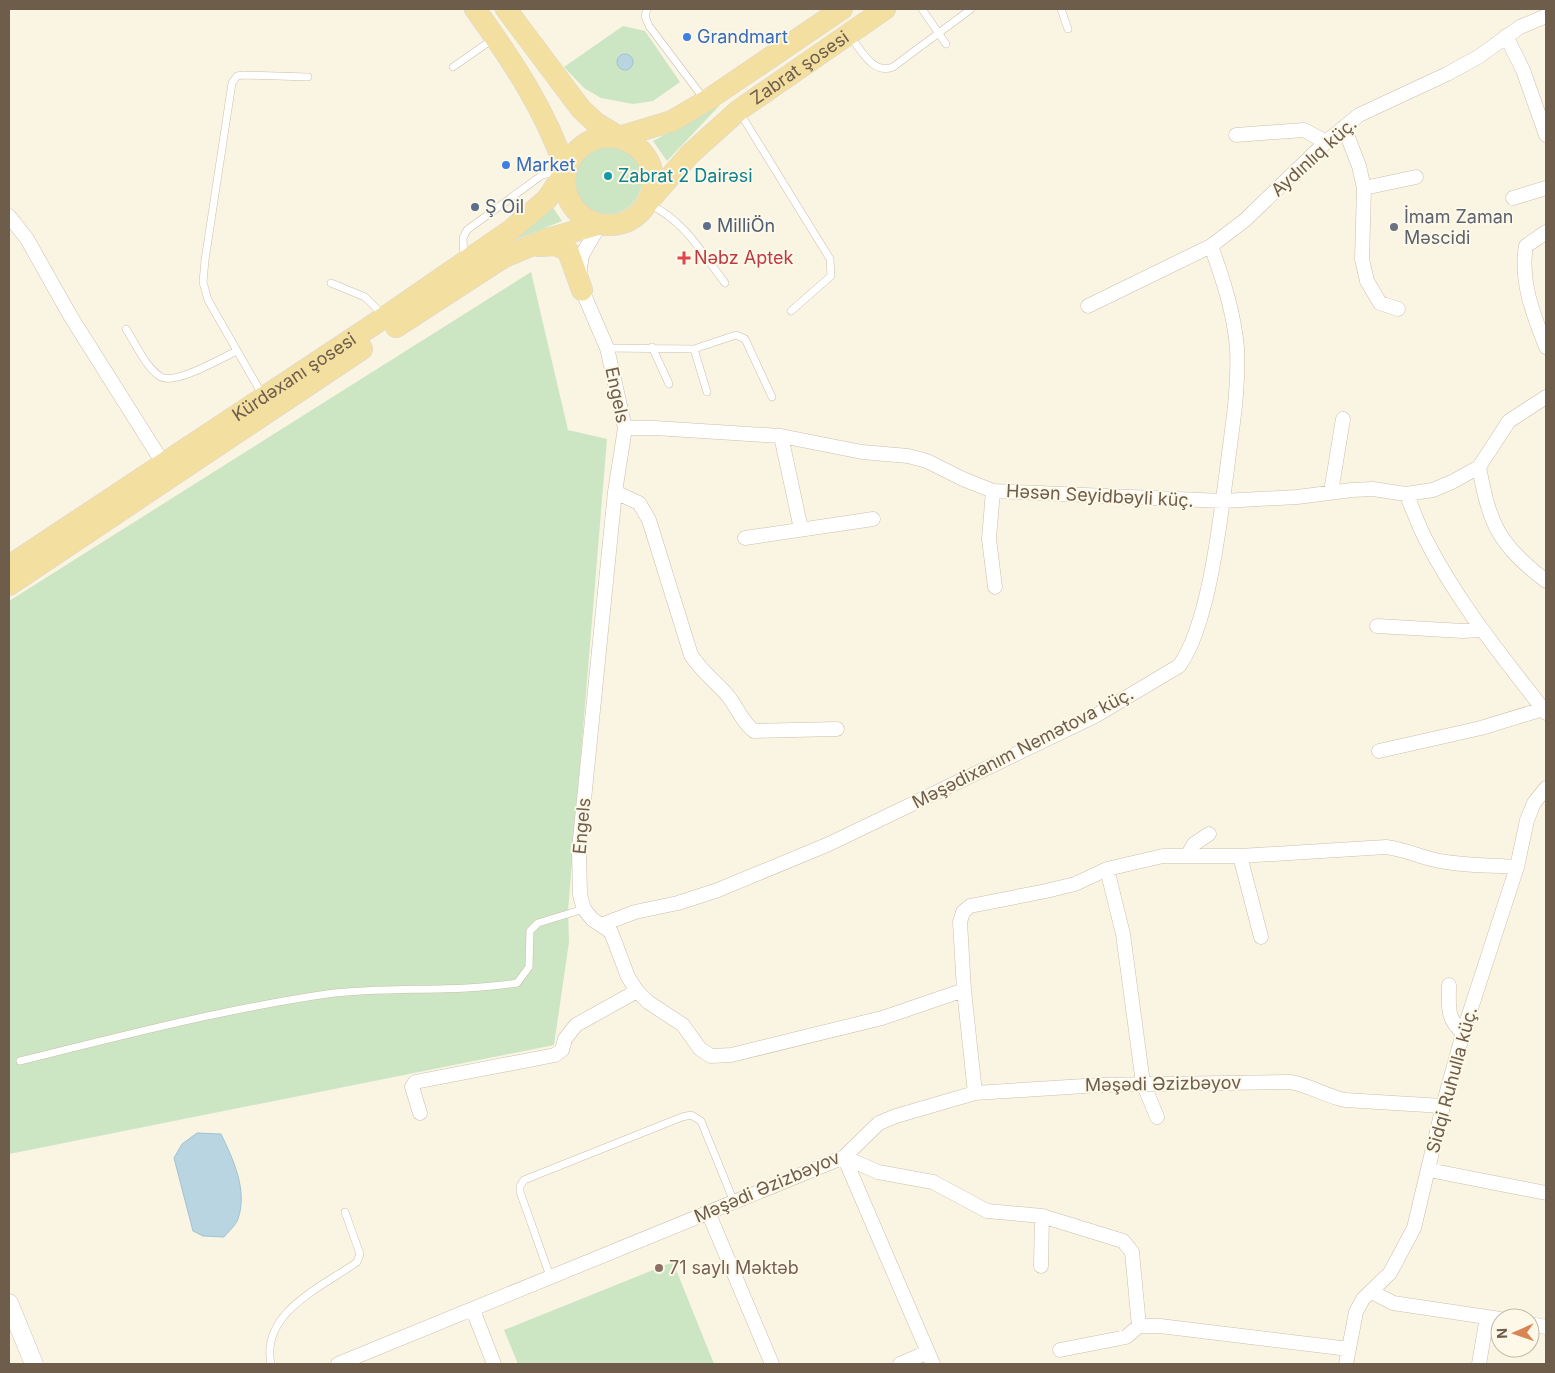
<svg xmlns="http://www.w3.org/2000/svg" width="1555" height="1373" viewBox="0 0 1555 1373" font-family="Inter,sans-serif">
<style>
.green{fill:#cce5c3}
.water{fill:#b9d5e1;stroke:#a1c3d2}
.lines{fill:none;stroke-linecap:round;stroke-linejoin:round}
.service-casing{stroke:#ccbfad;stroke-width:8}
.minor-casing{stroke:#ccbfad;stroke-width:15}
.tertiary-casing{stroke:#ccbfad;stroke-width:19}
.primary-casing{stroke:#dad5d0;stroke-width:22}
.service{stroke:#fff;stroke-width:7}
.minor{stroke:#fff;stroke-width:14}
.tertiary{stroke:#fff;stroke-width:18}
.primary{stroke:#f3e0a1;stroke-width:21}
.shop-dot{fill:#3f7fe0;stroke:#fdf8e8;stroke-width:2}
.culture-dot{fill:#0f9aa8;stroke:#fdf8e8;stroke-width:2}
.service-dot{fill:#5c6f8a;stroke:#fdf8e8;stroke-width:2}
.worship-dot{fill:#6b7280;stroke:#fdf8e8;stroke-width:2}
.health-dot{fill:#e0444e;stroke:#fdf8e8;stroke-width:2}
.education-dot{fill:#8d6e63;stroke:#fdf8e8;stroke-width:2}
.labels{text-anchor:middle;stroke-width:4;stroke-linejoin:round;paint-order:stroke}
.shop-label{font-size:18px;fill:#366cbe;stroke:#fdf8e8;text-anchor:start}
.street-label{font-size:18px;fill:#6f5d4b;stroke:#fdf8e8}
.culture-label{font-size:18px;fill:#0d838f;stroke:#fdf8e8;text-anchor:start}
.service-label{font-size:18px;fill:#4e5e75;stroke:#fdf8e8;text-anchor:start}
.worship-label{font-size:18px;fill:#5b616d;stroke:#fdf8e8;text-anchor:start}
.health-label{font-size:18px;fill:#be3a42;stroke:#fdf8e8;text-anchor:start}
.education-label{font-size:18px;fill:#785e54;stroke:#fdf8e8;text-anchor:start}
</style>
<rect width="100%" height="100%" fill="#faf4e3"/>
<path class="green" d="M623,26L645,31L680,82L653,101L633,104L601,98L584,88L564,67Z
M720,105L667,161L653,141Z
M574 180a34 34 0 1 1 68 0a34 34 0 1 1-68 0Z
M552,206L562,221L505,244Z
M531,272L568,430L607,439L568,911L569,942L554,1045L9,1154V601Z
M673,1262L714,1364H518L504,1330Z"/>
<path class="water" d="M617 62a8 8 0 1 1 16 0a8 8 0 1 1-16 0Z
M197,1133L221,1134C233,1159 248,1190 238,1219C236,1225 228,1232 224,1237L203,1236L193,1231L174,1158L182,1144Z"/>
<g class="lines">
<defs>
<path id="service" d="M647,9L645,16L649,26L704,99
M922,9L946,44
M1061,9L1068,29
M850,36C862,51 873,75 893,67L971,9
M453,67L493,39
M740,113L830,259L831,276L791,311
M650,205C684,220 703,254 725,283
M464,259L463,238L467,230L542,175L560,171
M331,283L365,297L383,315
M126,329C136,344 146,368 161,377C176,385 221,358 237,351
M652,347L669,384
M607,348L694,349L736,335L745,339L772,397
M694,349L707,392
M263,396L208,300L203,282L205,260L232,83L237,76L243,75L308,77
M20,1061C121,1036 224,1009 327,994C390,986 454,993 517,983L529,967L530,931L538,923L584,909
M550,1276L520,1192V1186L524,1180L682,1117L691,1115L701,1121L734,1202
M271,1364C260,1312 324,1286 357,1262L360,1254L345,1212"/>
<path id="minor" d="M1506,36L1523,70L1546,135
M1344,127L1359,166L1364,188L1362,259L1367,281L1380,303L1398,309
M1236,135L1304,130L1326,142
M1364,188L1416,177
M1513,198L1546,188
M9,216L27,239L71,317L163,463
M600,224L582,255L580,268L582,290L607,348L625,428L615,492L579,849L580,895L584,909L592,919L611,932L628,977L637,991L648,1002L683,1025L700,1049L711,1056L731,1055L882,1018L964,990
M1546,232L1526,246C1520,281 1533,314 1546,347
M1088,306L1211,246L1245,220L1326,142L1359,115L1447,74L1478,57L1520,27L1546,16
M625,428H655L781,436L862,452L908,456L927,461L963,479L993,491L1223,501L1297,497L1352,490L1373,489L1406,494L1433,490L1452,482L1479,467L1509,421L1546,397
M781,436L801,529
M1479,467C1490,525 1498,544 1546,581
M993,491L989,539L995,587
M615,492L639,503L649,520L691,655C701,671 716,682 728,696C737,707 742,722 754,731L837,729
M1331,492L1343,419
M1406,494C1413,509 1418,525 1426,540C1458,603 1503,657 1546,713
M745,538L873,519
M1377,626L1463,631L1481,630
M1379,751L1481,728L1543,709
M1187,856L1194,844L1209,834
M1240,856L1261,937
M1107,869L1123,934L1143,1083L1157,1117
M601,925L635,912L678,903L718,890L829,844L1095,716L1179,666C1209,625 1220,521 1227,469C1232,428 1239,390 1237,348C1234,313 1223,279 1211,246
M1449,985C1449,1007 1446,1018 1463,1033
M975,1093L964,990L960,922L963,912L970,906L1046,891L1075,884L1107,869L1163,856H1240L1386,847C1403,849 1416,855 1431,859C1458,866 1489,865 1517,867
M420,1113L412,1087L415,1082L555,1055L562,1050L565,1039L576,1025L637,991
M844,1157L878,1172L933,1182L987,1211L1042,1216L1123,1241L1132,1252L1139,1326H1160L1349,1349
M844,1157L933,1364
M1429,1170L1546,1193
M708,1212L772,1364
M1041,1266L1042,1216
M1372,1292L1393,1303L1500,1319
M473,1310L494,1364
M1530,1324L1546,1327
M1060,1350L1126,1337L1139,1326
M338,1364L844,1157L879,1123L896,1116L975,1093L1100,1085L1290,1082C1310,1085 1325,1096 1345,1100L1443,1106
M900,1364L928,1352
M1346,1364L1356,1312L1363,1299L1390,1273L1414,1228L1443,1106L1463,1033L1517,867L1527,820L1534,803L1546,788
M1479,1364L1487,1317"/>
<path id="tertiary" d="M9,1303L34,1364"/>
<g id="primary">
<path d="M506,9L581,109L596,123L619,137L672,121L706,101L842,9"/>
<circle cx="609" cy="181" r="44"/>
<path id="s1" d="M647,203L690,154L739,110L885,9"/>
<path d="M538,246L556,245L568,251L582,290"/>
<path d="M396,327L504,257L547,239L600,224"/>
<path id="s2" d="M9,566L385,317L511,230L547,199L566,171C546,111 512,60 475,9"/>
<path d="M9,585L362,349"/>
</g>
</defs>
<use href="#service" class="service-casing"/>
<use href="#minor" class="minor-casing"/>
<use href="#tertiary" class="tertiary-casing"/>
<use href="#primary" class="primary-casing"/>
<use href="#service" class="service"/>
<use href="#minor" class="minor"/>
<use href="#tertiary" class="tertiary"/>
<use href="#primary" class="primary"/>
</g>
<g class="shop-dot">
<circle cx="687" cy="37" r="5"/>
<circle cx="506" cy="165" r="5"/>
</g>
<circle class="culture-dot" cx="608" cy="176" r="5"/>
<g class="service-dot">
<circle cx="475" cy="207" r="5"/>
<circle cx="707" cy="226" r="5"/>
</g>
<circle class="worship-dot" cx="1394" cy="227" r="5"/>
<path class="health-dot" d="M681.5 250.5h5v5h5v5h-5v5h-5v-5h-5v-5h5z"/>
<circle class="education-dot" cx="659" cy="1268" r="5"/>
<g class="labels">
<g class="shop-label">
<text x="697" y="43">Grandmart</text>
<text x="516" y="171">Market</text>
</g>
<g class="street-label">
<text dy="6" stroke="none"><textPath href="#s1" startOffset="205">Zabrat şosesi</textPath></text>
<text transform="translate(1314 157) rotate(-42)" y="6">Aydınlıq küç.</text>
<text dy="6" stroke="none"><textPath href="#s2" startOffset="342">Kürdəxanı şosesi</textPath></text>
<text transform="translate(617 395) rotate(78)" y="6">Engels</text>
<text transform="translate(1100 496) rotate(3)" y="6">Həsən Seyidbəyli küç.</text>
<text transform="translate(1023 748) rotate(-27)" y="6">Məşədixanım Nemətova küç.</text>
<text transform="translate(582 826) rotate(-85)" y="6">Engels</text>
<text transform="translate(1452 1080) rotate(-75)" y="6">Sidqi Ruhulla küç.</text>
<text transform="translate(1163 1084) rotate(-1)" y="6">Məşədi Əzizbəyov</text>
<text transform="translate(767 1187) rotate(-23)" y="6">Məşədi Əzizbəyov</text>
</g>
<g class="culture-label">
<text x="618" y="182">Zabrat 2 Dairəsi</text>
</g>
<g class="service-label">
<text x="485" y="213">Ş Oil</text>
<text x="717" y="232">MilliÖn</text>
</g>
<g class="worship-label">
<text x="1404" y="223">İmam Zaman<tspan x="1404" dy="21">Məscidi</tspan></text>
</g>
<g class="health-label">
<text x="694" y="264">Nəbz Aptek</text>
</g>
<g class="education-label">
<text x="669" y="1274">71 saylı Məktəb</text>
</g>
</g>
<rect width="1555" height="1373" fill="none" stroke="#6f5d4b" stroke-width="20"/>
<g transform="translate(1515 1333) rotate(268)"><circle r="24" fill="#fdf8e8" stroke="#c4baa9"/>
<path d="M0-4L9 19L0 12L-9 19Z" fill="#d88453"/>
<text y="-8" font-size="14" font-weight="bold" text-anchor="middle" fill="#6f5d4b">N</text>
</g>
</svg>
